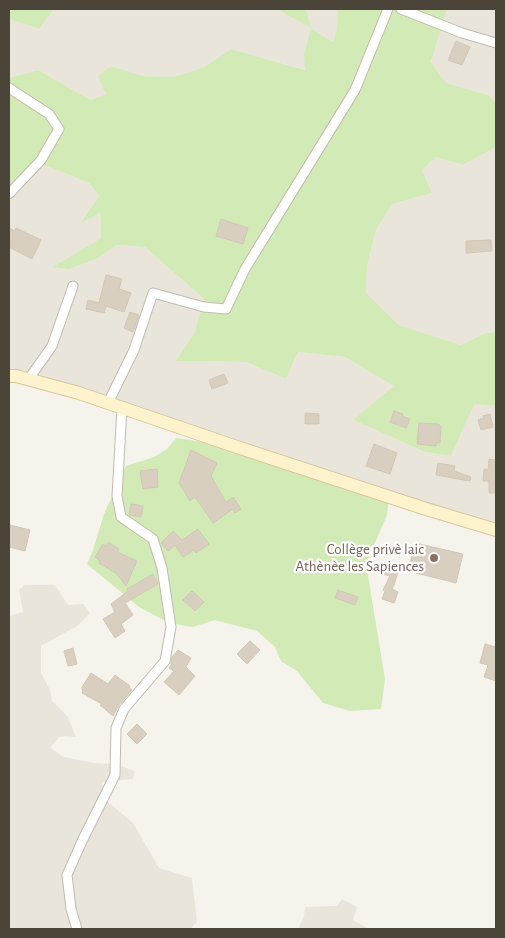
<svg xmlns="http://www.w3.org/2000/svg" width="505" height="938" viewBox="0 0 505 938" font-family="'Alegreya Sans',sans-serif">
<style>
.residential{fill:#eae5da}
.green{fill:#d2eab5}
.building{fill:#d8cfc1;stroke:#d3c7b4}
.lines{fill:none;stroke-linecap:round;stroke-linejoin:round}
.street-casing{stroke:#c2bbae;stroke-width:11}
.secondary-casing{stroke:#d6c79b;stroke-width:14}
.street{stroke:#fff;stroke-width:9}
.secondary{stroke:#fff3cd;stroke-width:12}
.education-dot{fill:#8d6e63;stroke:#fff;stroke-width:2}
.labels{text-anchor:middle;stroke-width:4.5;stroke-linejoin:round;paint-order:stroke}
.education-label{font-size:15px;fill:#785e54;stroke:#fff;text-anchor:end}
</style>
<rect width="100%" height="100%" fill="#f6f3ec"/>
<path class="residential" d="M54,9H277L310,27L306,9H338L337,30L333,42L311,28L306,70L231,49L204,67L174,77L143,76L111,66L106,94L91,100L38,70L9,78V19L39,29Z
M447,9H496V103L488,95L446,83L431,62Z
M496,147V331L483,334L461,345L399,325L366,293L367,266L376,230L392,204L432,193L422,170L436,157L463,165Z
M42,164L89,183L99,196L80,222L100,213L101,238L54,267L98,258L117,245L145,247L204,299L195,332L177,361L246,362L286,379L298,352L345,357L395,386L353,420L425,452L451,456L474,403L496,406V530L9,376V188L18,178Z
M25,585H55L68,605L83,604L90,613L77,626L41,646V673L50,690L52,701L68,717L76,737L66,736L59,737L50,748L64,757L93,763L114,764L135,771L133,779L102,782L107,801L133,823L159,868L192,878L197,922L190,929H9V616L23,612L19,590Z
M342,899L357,907L353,920L367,928L368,929H298L304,916L305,907L337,906Z"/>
<path class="green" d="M9,9H54L39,29L9,19Z
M277,9H306L311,28L333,42L337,30L338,9H447L431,62L446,83L488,95L496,103V147L463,165L436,157L422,170L432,193L392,204L376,230L367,266L366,293L399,325L461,345L483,334L496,331V406L474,404L451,456L425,452L353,420L394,386L345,357L298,352L286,379L246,362L176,361L195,332L204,299L145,247L117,245L98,258L69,269L53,267L101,238L100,213L80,223L99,196L89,183L42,164L34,176L18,178L9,188V78L38,70L91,100L106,94L98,76L111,66L143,76L174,77L204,67L231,49L305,70L304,54L311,28Z
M176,438L237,447L389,497L387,515L366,564L385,679L381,709L350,711L323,703L297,671L281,661L275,647L257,631L215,620L193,627L169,623L139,607L87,564L93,550L104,514L126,466L154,457L167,449Z"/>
<path class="building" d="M456,41L470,47L462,65L448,60Z
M221,219L248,228L243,244L216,236Z
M9,228L15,231L16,228L41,240L32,259L9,247Z
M491,240L492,251L466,253V241Z
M106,275L122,279L119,289L131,293L124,312L106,306L104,313L86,309L88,300L99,303Z
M130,312L139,315L133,332L124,328Z
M224,374L228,383L212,389L209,380Z
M394,411L403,414L402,416L410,419L406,428L390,422Z
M305,413L319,414V424H305Z
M490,414L493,427L481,430L478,420L484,418L483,416Z
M419,423L439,424V426H441L440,443H436V446L417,444Z
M374,444L397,453L390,474L366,466Z
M191,450L217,463L211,476L226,502L233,497L241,509L235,513L233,509L213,523L195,497L190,501L179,483Z
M489,459L496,460V493H489V481H483L484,469L488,470Z
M438,463L455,466L454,471L471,477L470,481L436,475Z
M157,469L158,487L143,489L140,471Z
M131,504L143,506L141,517L129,515Z
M10,525L30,530L25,551L9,547V530Z
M198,529L209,544L196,553L194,550L183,557L175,545L168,551L161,543L173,531L182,540Z
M108,542L119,549L117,552L137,561L126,586L117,574L99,563L100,561L95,557L103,544L106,546Z
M415,543L463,554L456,583L408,571Z
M399,562L401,563L394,585L392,589L398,592L394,603L382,599L385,591L383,590L390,576L382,574L384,567L394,570Z
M153,574L158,584L125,603L133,615L121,624L125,631L115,638L103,619L115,612L111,604L128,591L127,589Z
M338,590L358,597L355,605L335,598Z
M192,591L204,602L195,611L183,600Z
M250,641L260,650L247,664L237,654Z
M485,644L496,647V681L484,677L488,665L480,663Z
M73,648L77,664L68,666L64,651Z
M178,650L191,658L186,667L195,676L179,695L164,682L174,671L169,668L172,664H171L172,657Z
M91,673L108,684L115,675L130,686L129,688L132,690L119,705L113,716L100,705L102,704L82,693L83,690H82V687Z
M137,724L147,734L137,744L127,734Z"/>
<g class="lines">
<defs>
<path id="street" d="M401,9L462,33L496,43
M9,88L49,114L59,129L41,160L9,194
M28,380L52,346L73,286
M108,403L134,350L153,293L204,307L226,309L245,269L355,90L388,9
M77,929L71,909L67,875L83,839L115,775L116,728L124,709L165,661L171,627L162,568L153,539L121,517L117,496L122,408"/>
<path id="secondary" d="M9,376H16L79,393L237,447L423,508L496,530"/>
</defs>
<use href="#street" class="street-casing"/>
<use href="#secondary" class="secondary-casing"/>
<use href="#street" class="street"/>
<use href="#secondary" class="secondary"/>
</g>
<circle class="education-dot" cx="434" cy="558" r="5"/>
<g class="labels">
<g class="education-label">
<text x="424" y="554">Collège privè laic<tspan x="424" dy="17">Athènèe les Sapiences</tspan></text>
</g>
</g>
<rect width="505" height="938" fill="none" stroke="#4b4439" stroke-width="20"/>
</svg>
